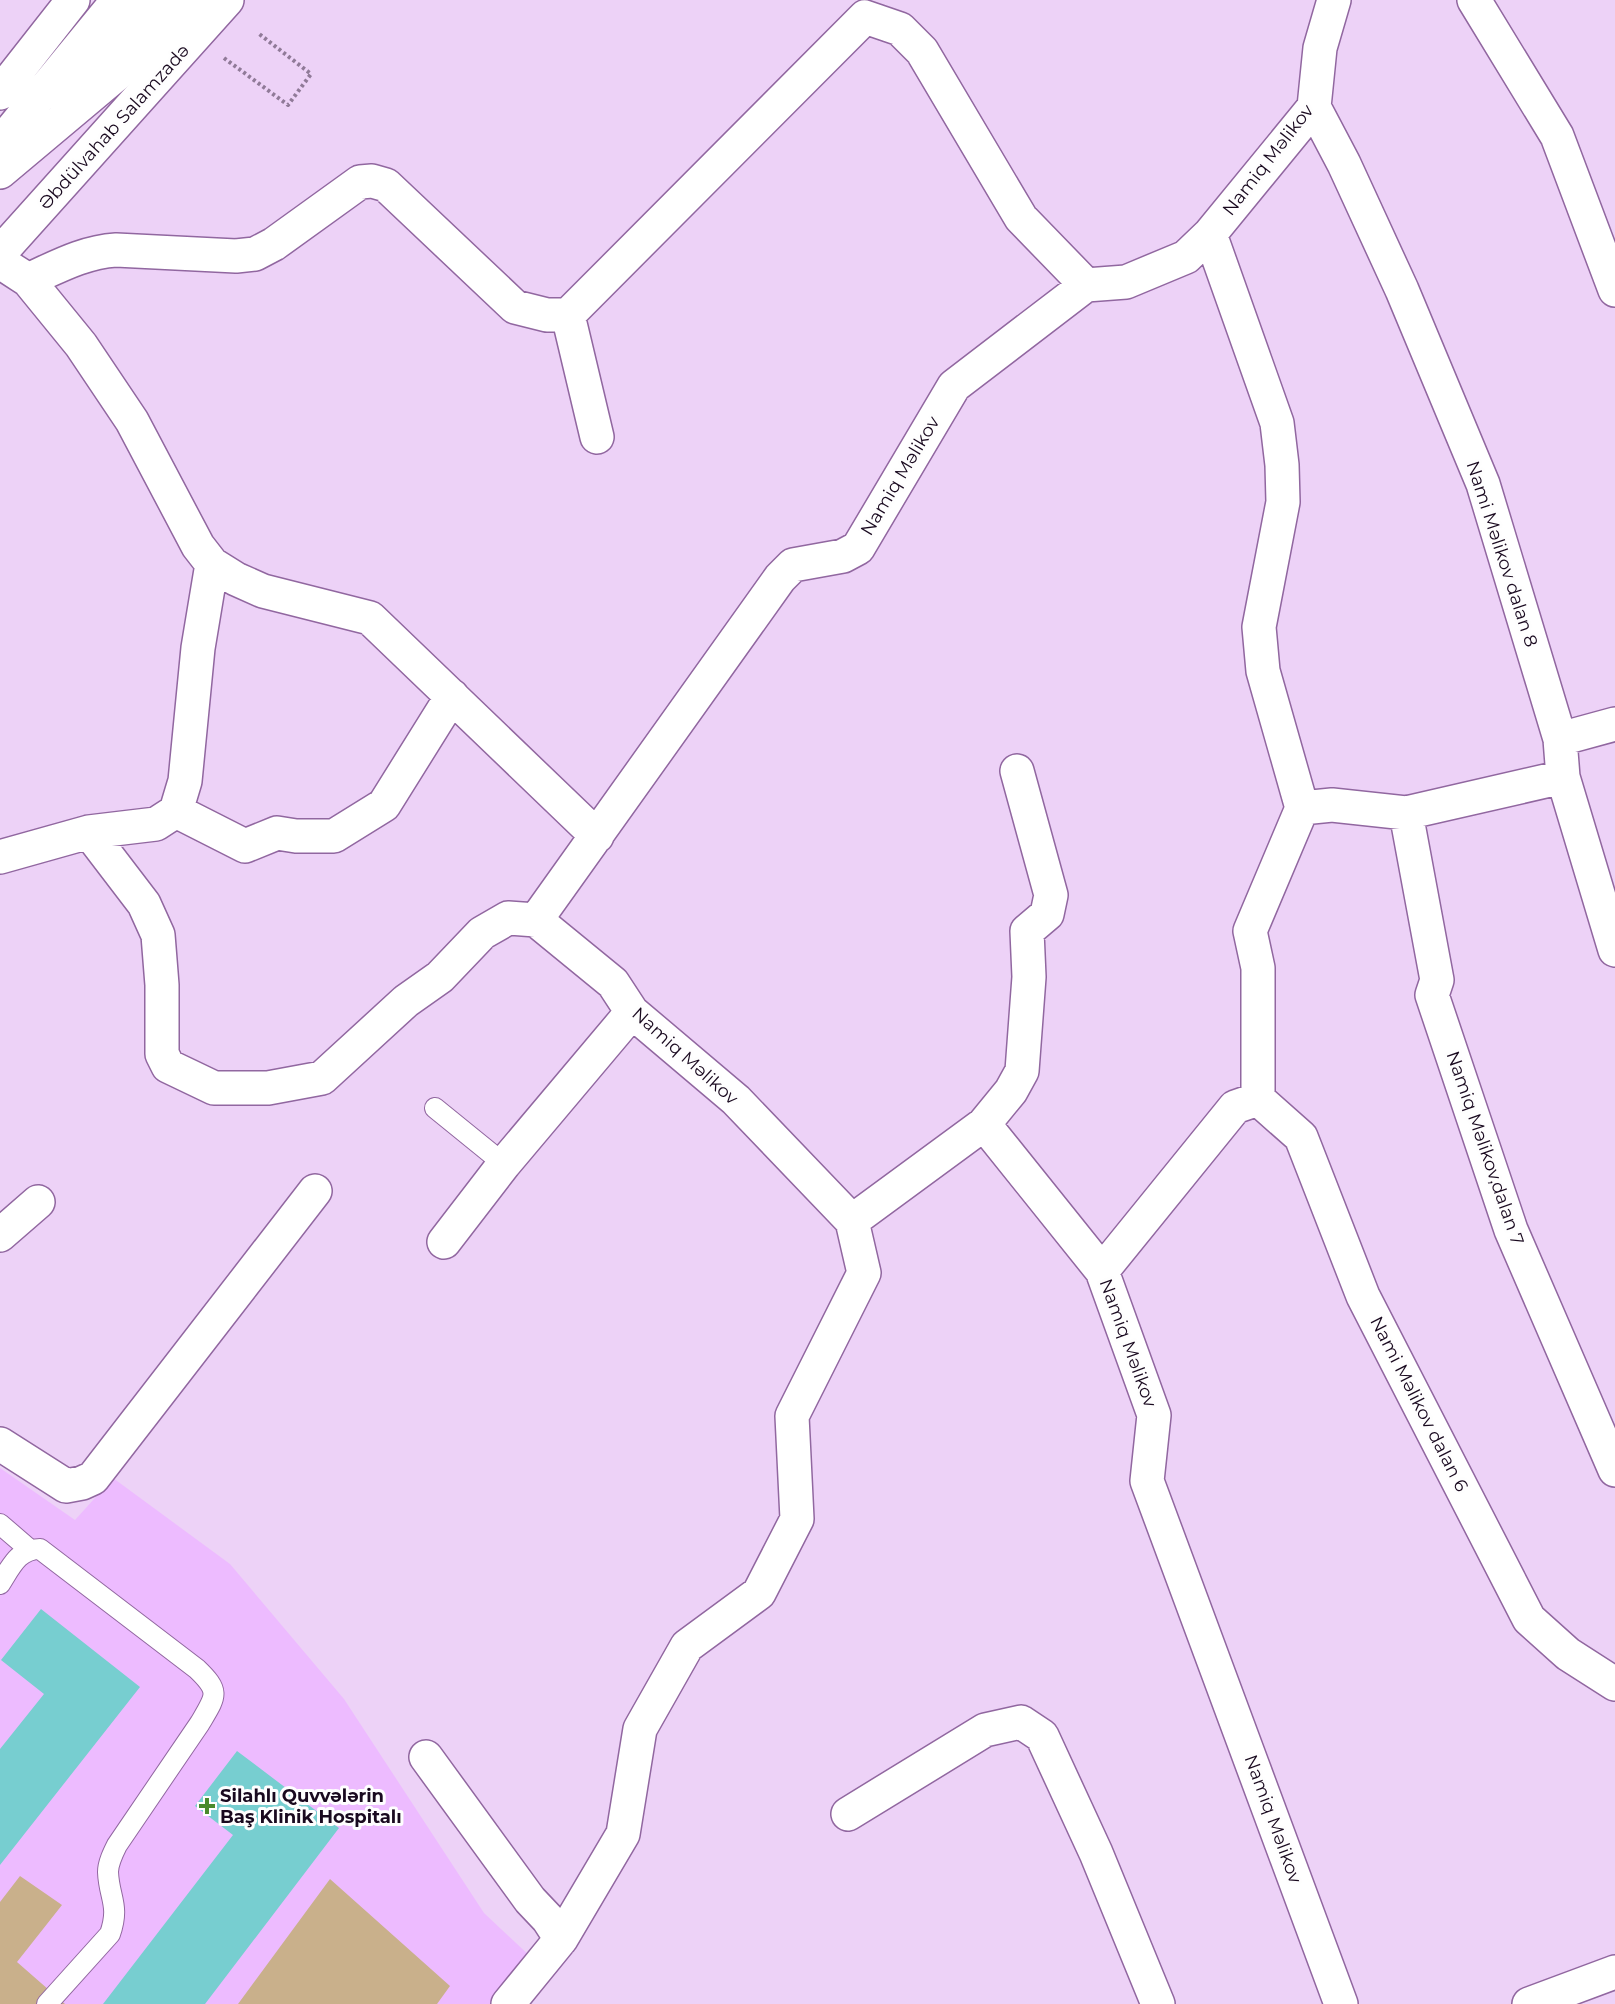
<svg xmlns="http://www.w3.org/2000/svg" width="1615" height="2004" viewBox="0 0 1615 2004" font-family="Montserrat,sans-serif">
<style>
.built{fill:#edbbff}
.green{fill:#c9b08b}
.building{fill:#77ced0}
.lines{fill:none;stroke-linecap:round;stroke-linejoin:round}
.lane-casing{stroke:#9167a0;stroke-width:22}
.street-casing{stroke:#9167a0;stroke-width:36}
.secondary-casing{stroke:#9167a0;stroke-width:36}
.primary-casing{stroke:#9167a0;stroke-width:36}
.path{stroke:#907a98;stroke-width:4;stroke-dasharray:3 3;stroke-linecap:butt}
.lane{stroke:#fff;stroke-width:20}
.street{stroke:#fff;stroke-width:33}
.secondary{stroke:#fff;stroke-width:33}
.primary{stroke:#fff;stroke-width:33}
.poi-dot{fill:#4a8a2c;stroke:#fefefe;stroke-width:2}
.labels{text-anchor:middle;stroke-width:6;stroke-linejoin:round;paint-order:stroke}
.street-label{font-size:18px;fill:#19091f;stroke:#fefefe}
.poi-label{font-size:18px;font-weight:bold;fill:#19091f;stroke:#fefefe;text-anchor:start}
</style>
<rect width="100%" height="100%" fill="#edd2f7"/>
<path class="built" d="M0,1468L75,1520L113,1478L230,1564L344,1699L484,1913L549,1974L514,2004H0Z"/>
<path class="green" d="M20,1876L62,1905L17,1962L65,2004H0V1902Z
M330,1879L450,1986L437,2004H238Z"/>
<path class="building" d="M41,1609L140,1687L0,1865V1749L44,1694L1,1660Z
M237,1751L339,1828L205,2004H103L233,1835L195,1806Z"/>
<g class="lines">
<defs>
<path id="lane" d="M435,1108L504,1164
M0,1524L29,1549
M0,1584C11,1567 18,1549 40,1549L197,1669C221,1692 216,1696 200,1723L117,1845C113,1853 108,1863 108,1872C109,1898 120,1905 110,1934L47,2004"/>
<path id="street" d="M1334,0L1320,48L1314,107L1210,234L1186,257L1126,282L1086,285L954,386L858,548L843,556L793,565L780,578L536,920L613,983L632,1012L736,1100L852,1221L984,1124L1102,1271L1154,1415L1147,1481L1341,2004
M1474,0L1557,136L1615,290
M1314,107L1344,164L1402,290L1483,484L1560,739L1563,777L1615,950
M1210,234L1277,423L1282,465L1283,502L1259,627L1263,671L1302,808
M0,262L28,280L81,345L132,421L198,546L212,564L198,648L185,781L176,811L156,824L89,832L0,857
M28,280C57,267 84,252 116,250L236,256L255,254L274,244L360,182L372,181L386,185L515,307L547,315H568
M597,437L568,315L865,17L900,29L922,51L1021,218L1086,285
M212,564L236,579L263,591L370,618L597,836
M1560,739L1615,724
M176,811L245,846L277,833L296,836H334L384,805L452,696
M1406,813L1437,980L1432,995L1511,1230L1615,1470
M89,832L144,904L158,935L162,985V1054L168,1066L214,1088H268L322,1078L406,1001L440,977L482,933L508,918L536,920
M1258,1099L1301,1137L1363,1296L1529,1619L1568,1654L1615,1684
M984,1124L1011,1091L1022,1071L1029,977L1027,931L1047,914L1051,895L1017,771
M0,1235L38,1202
M444,1242L504,1164L632,1012
M1102,1271L1235,1107L1258,1099V968L1250,931L1302,808L1332,805L1406,813L1563,777
M0,1444L66,1486L82,1483L93,1478L315,1191
M426,1757L530,1900L548,1919L561,1939L623,1834L640,1729L687,1646L759,1593L797,1519L792,1416L864,1273L852,1221
M848,1814L985,1730L1021,1722L1042,1736L1096,1853L1158,2004
M508,2004L561,1939
M1529,2004L1615,1972"/>
<path id="secondary" d="M139,53L170,0
M0,93L73,0
M0,144L118,0
M0,253L227,0"/>
<path id="primary" d="M63,98L151,0
M0,172L205,0"/>
</defs>
<use href="#lane" class="lane-casing"/>
<use href="#street" class="street-casing"/>
<use href="#secondary" class="secondary-casing"/>
<use href="#primary" class="primary-casing"/>
<path class="path" d="M224,58L288,105L311,74L258,33"/>
<use href="#lane" class="lane"/>
<use href="#street" class="street"/>
<use href="#secondary" class="secondary"/>
<use href="#primary" class="primary"/>
</g>
<path class="poi-dot" d="M204 1797h6v6h6v6h-6v6h-6v-6h-6v-6h6z"/>
<g class="labels">
<g class="street-label">
<text transform="translate(114 127) rotate(-48)" y="6">Əbdülvahab Salamzadə</text>
<text transform="translate(1268 160) rotate(-52)" y="6">Namiq Məlikov</text>
<text transform="translate(900 476) rotate(-59)" y="6">Namiq Məlikov</text>
<text transform="translate(1502 554) rotate(72)" y="6">Nami Məlikov dalan 8</text>
<text transform="translate(685 1056) rotate(42)" y="6">Namiq Məlikov</text>
<text transform="translate(1485 1148) rotate(71)" y="6">Namiq Məlikov,dalan 7</text>
<text transform="translate(1128 1343) rotate(70)" y="6">Namiq Məlikov</text>
<text transform="translate(1419 1404) rotate(63)" y="6">Nami Məlikov dalan 6</text>
<text transform="translate(1273 1819) rotate(70)" y="6">Namiq Məlikov</text>
</g>
<g class="poi-label">
<text x="220" y="1802">Silahlı Quvvələrin<tspan x="220" dy="21">Baş Klinik Hospitalı</tspan></text>
</g>
</g>
</svg>
